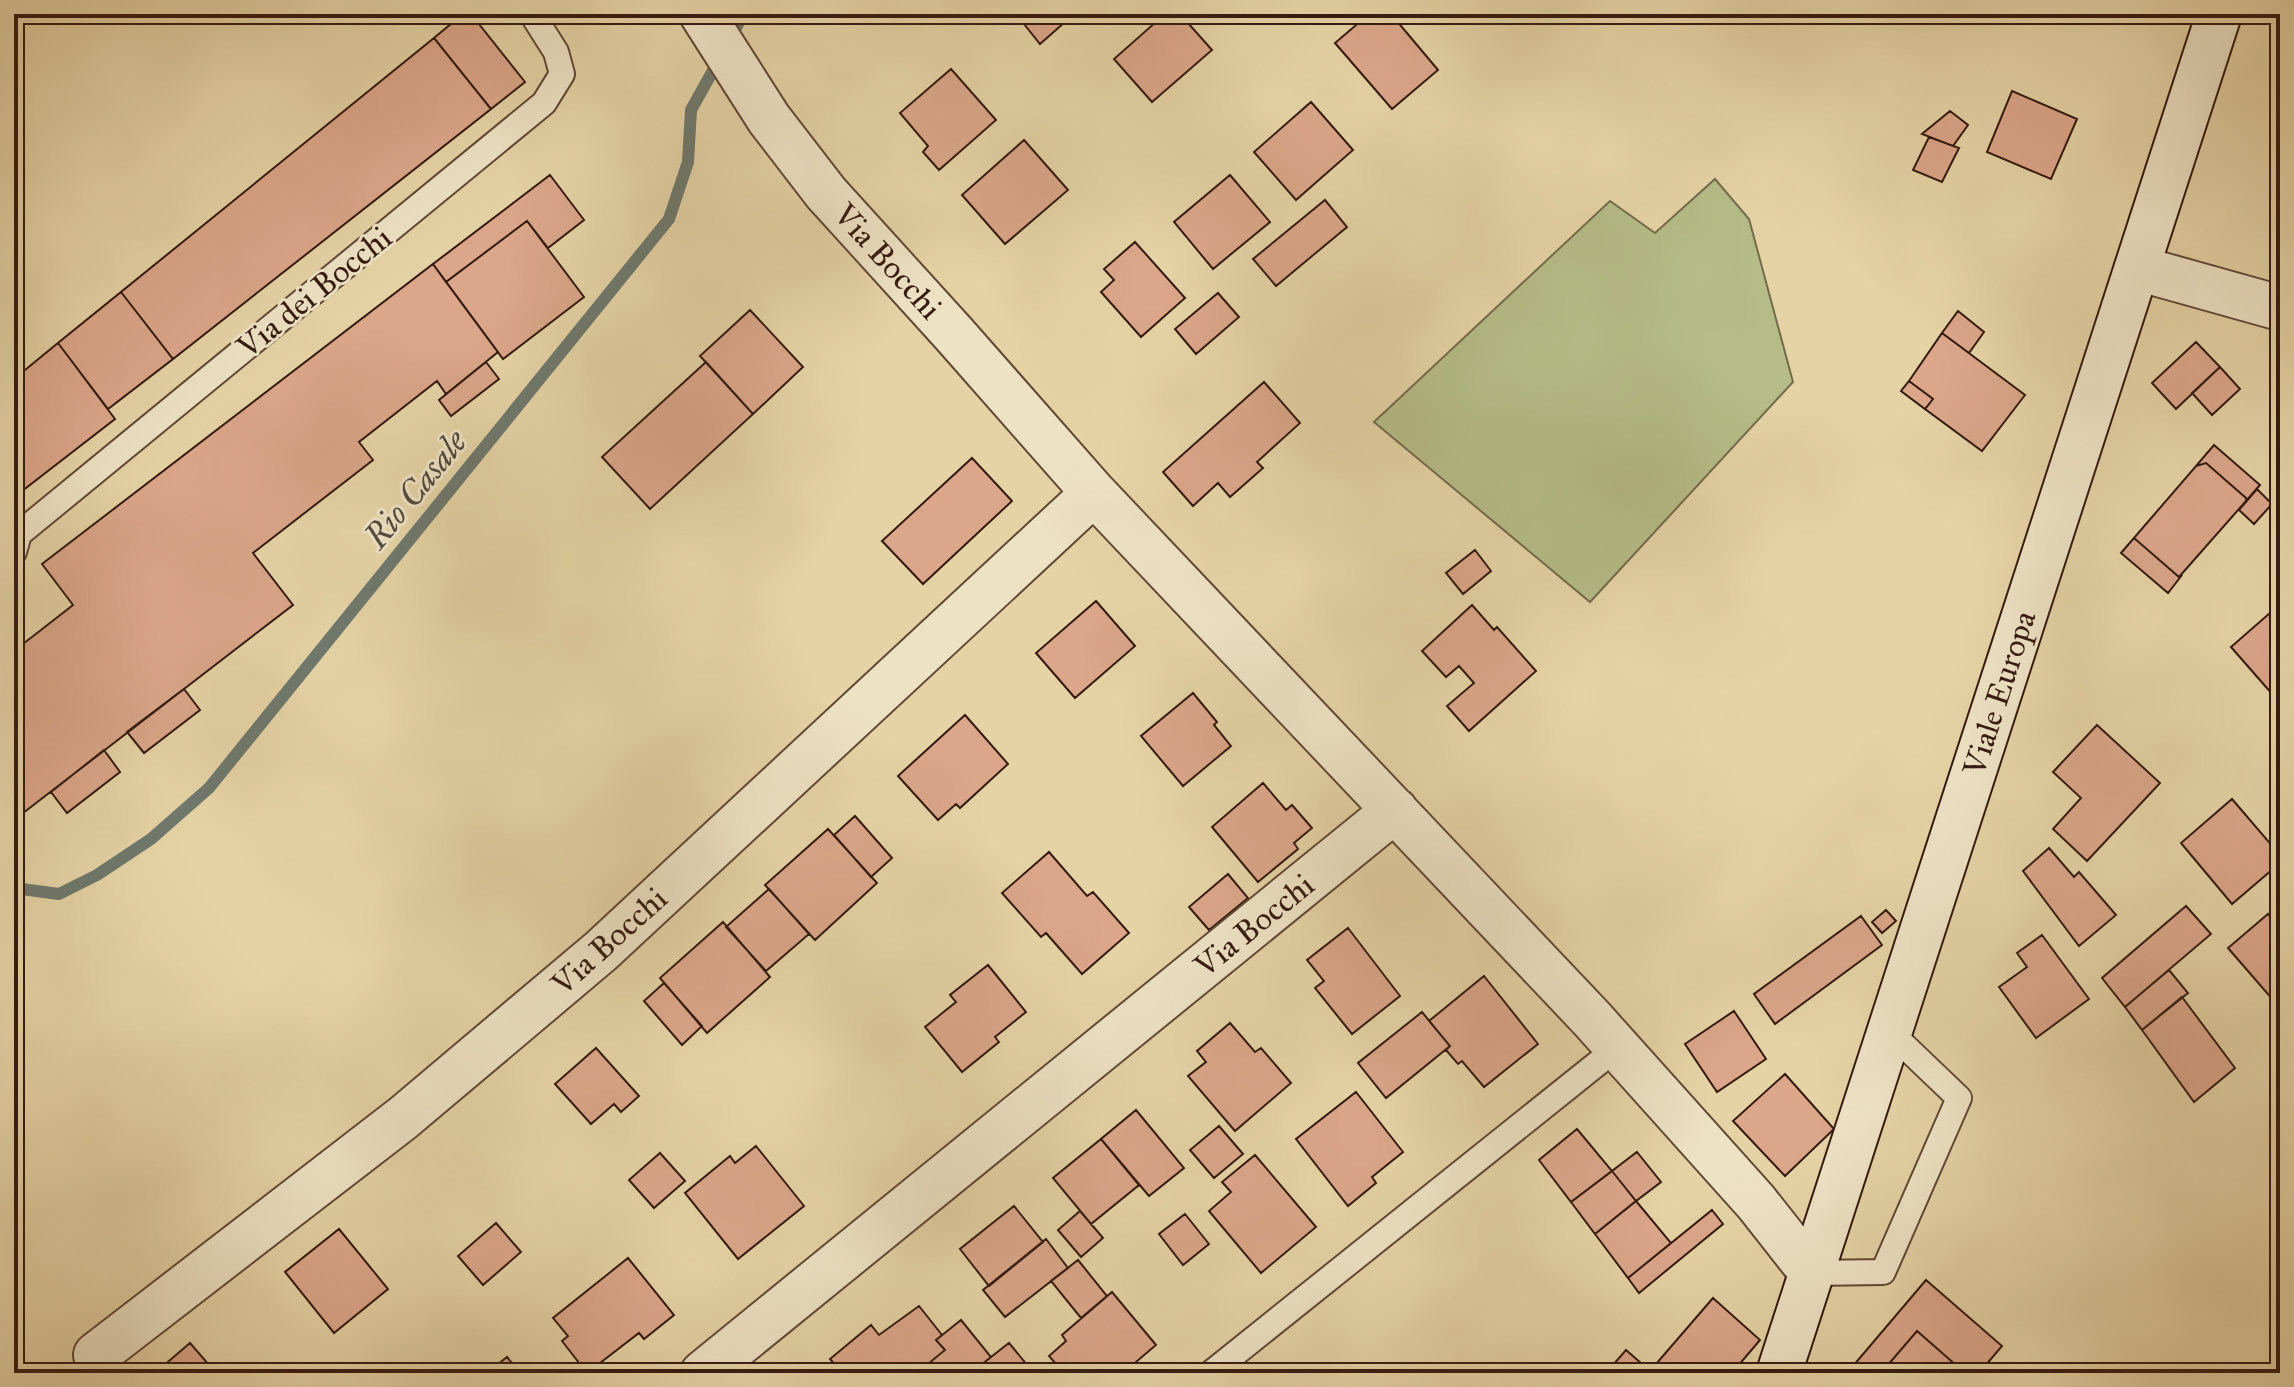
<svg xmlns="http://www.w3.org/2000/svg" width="2294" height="1387" viewBox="0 0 2294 1387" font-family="'IM FELL Great Primer',serif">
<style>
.green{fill:#b5bc87;stroke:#756c4c;stroke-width:2}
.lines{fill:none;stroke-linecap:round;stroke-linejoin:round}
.stream{stroke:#6f796d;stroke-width:12}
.building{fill:#dba68a;stroke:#351b10;stroke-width:2}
.service-casing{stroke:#614936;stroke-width:28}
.minor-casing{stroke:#614936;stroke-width:48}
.secondary-casing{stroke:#351b10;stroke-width:48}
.service{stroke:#eee2c5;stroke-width:24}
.minor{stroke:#eee2c5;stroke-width:44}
.secondary{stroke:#eee2c5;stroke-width:44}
.labels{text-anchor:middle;stroke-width:6;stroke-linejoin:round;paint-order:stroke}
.street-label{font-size:32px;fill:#351b10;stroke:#eee2c5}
.water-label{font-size:34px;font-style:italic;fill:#524a3e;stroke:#eee2c5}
</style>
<rect width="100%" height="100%" fill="#e5d3a6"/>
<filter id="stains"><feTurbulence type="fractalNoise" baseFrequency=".0025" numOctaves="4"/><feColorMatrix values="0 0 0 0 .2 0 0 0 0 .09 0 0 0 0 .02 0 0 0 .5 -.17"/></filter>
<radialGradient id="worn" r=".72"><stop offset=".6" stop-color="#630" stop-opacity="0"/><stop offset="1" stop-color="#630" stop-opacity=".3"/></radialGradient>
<path class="green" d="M1715,179L1749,219L1793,382L1590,602L1374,422L1610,201L1655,233Z"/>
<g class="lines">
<path class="stream" d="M729,42L743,14
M14,888L59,894L97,875L151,839L209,788L669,219L688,162L691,110L720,58"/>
</g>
<path class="building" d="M463,14H471L525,82L491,109L434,38Z
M1016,14H1074L1040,44Z
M1165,14H1180L1212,50L1152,102L1114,59Z
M1369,14H1391L1438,70L1392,109L1335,43Z
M434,38L491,109L173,359L121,292Z
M951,69L996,120L939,170L923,152L928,146L900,113Z
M2012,91L2077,119L2051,179L1987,152Z
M1311,102L1353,150L1296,200L1254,152Z
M1950,111L1968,125L1953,146L1922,134Z
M1929,137L1959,148L1942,182L1913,170Z
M1024,140L1068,190L1005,244L962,195Z
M550,175L584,220L548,248L527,221L446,282L433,264Z
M1230,175L1270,222L1213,269L1174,222Z
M1325,200L1347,227L1276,286L1253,259Z
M527,221L584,297L503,359L446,282Z
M1135,242L1185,298L1141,337L1101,292L1114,280L1104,269Z
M433,264L498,352L446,394L437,381L359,442L373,460L253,553L293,605L14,820V651L73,605L42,564Z
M121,292L173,359L108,409L58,343Z
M1218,293L1239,317L1196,354L1175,329Z
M750,310L803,367L753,414L700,356Z
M1958,311L1984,332L1969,353L1942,333Z
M1942,333L2025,395L1982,451L1925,409L1933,399L1909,381Z
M2196,342L2220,367L2176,409L2152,383Z
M58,343L115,419L22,491L14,481V379Z
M486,362L499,379L451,416L439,400Z
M706,362L753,414L650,509L602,457Z
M2220,367L2240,389L2212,415L2192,393Z
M1909,381L1933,399L1925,409L1901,391Z
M1264,382L1300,423L1257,462L1263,468L1230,497L1218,483L1193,506L1163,472Z
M2214,445L2260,485L2246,501V498L2206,463L2196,466Z
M972,458L1012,501L923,584L882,541Z
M2206,463L2246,498V501L2179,577L2134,538L2196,466Z
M2257,489L2272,504L2254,524L2239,510Z
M2134,538L2179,577L2182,575L2168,593L2121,553Z
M1475,550L1491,571L1463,594L1446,573Z
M1096,601L1135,646L1075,698L1036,653Z
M1472,605L1494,630L1497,627L1536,671L1469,731L1447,706L1474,683L1459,666L1446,677L1422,651Z
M2279,605L2280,606V703L2231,647Z
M184,689L200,710L144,753L127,732Z
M1193,693L1217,722L1214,725L1231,746L1183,786L1141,736Z
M965,715L1008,764L960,808L956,804L938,820L898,776Z
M2097,725L2160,783L2087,861L2053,829L2081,798L2053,772Z
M104,750L120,772L67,813L51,792Z
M1263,783L1286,810L1292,805L1312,828L1294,843L1298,849L1258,882L1212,827Z
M2232,799L2280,855V863L2232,904L2181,843Z
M855,816L892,858L871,877L834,835Z
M828,829L877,883L815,940L765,885Z
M2049,848L2074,877L2079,872L2116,915L2079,946L2023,871Z
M1049,852L1087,896L1093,892L1129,933L1082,974L1046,933L1041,937L1002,893Z
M1228,874L1248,898L1209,930L1189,907Z
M769,889L809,934L766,971L726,927Z
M2186,906L2211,934L2125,1007L2102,978Z
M1886,910L1896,921L1882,933L1872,922Z
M2268,914L2280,927V1008L2228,948Z
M1861,916L1882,945L1775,1024L1754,994Z
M723,922L770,977L707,1033L660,978Z
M1348,928L1400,996L1352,1034L1315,988L1324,981L1307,960Z
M2042,935L2089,999L2036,1038L1999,987L2027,967L2017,953Z
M988,965L1026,1012L995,1037L999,1042L962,1072L925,1027L956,1002L950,995Z
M2169,970L2188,993L2142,1030L2125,1007Z
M1484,976L1538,1044L1484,1087L1462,1061L1458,1064L1446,1050L1450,1046L1429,1021Z
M664,983L702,1026L682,1045L644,1001Z
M2182,997L2235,1068L2194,1102L2142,1030Z
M1734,1011L1766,1059L1717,1092L1685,1044Z
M1422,1012L1450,1046L1386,1098L1358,1063Z
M1230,1023L1255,1052L1261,1048L1291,1083L1235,1131L1188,1076L1206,1062L1197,1051Z
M596,1048L639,1096L621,1112L614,1104L591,1124L555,1084Z
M1785,1074L1834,1129L1785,1176L1733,1121Z
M1356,1092L1403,1152L1372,1177L1376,1183L1348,1206L1296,1139Z
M1136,1110L1184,1168L1149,1196L1101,1139Z
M1219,1126L1243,1154L1214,1178L1190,1150Z
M1577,1129L1612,1171L1571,1202L1539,1160Z
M1101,1139L1139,1185L1091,1224L1053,1178Z
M756,1146L804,1206L738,1259L685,1193L730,1156L735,1163Z
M1637,1152L1661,1182L1636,1201L1612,1171Z
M660,1153L685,1181L654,1208L629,1180Z
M1255,1155L1316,1227L1261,1273L1209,1211L1231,1192L1222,1182Z
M1612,1171L1636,1201L1595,1234L1571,1202Z
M1636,1201L1671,1243L1628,1278L1595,1234Z
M1014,1206L1043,1242L989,1286L960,1249Z
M1712,1210L1723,1224L1639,1293L1628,1278Z
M1080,1211L1103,1238L1081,1257L1058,1230Z
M1185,1214L1209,1244L1183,1265L1159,1234Z
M496,1223L521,1252L483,1285L458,1256Z
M339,1229L388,1289L334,1333L285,1272Z
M1046,1239L1068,1268L1005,1317L983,1290Z
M628,1258L674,1315L644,1339L639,1333L587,1373L562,1341L568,1336L553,1318Z
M1078,1260L1107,1296L1081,1318L1051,1281Z
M1926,1280L2002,1346L1979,1373H1965L1917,1331L1881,1373H1847Z
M1112,1292L1156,1345L1123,1373H1064L1049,1356L1066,1341L1062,1335Z
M1713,1298L1760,1340L1732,1373H1606L1626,1350L1650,1371Z
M919,1306L942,1335L936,1340L945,1350L917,1373H842L830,1359L871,1325L879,1335Z
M961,1320L991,1357L971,1373H917L945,1350L936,1340Z
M1917,1331L1965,1373H1881Z
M190,1343L216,1373H155Z
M1009,1343L1033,1372L971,1373L991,1357Z
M507,1357L520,1373H487Z"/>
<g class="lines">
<defs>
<path id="service" d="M14,552L19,534L544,103L562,74L556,52L532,14
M1812,1273L1883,1272L1959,1098L1890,1032
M1211,1373L1618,1047"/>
<path id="minor" d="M702,14L769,119L826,193L954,334L1094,493L1592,1019L1756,1202L1812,1273
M2137,268L2280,308
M96,1355L403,1118L601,951L1094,493
M703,1373L1395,810"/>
<path id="secondary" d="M1779,1373L2219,14"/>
</defs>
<use href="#service" class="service-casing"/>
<use href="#minor" class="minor-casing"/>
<use href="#secondary" class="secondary-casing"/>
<use href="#service" class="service"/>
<use href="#minor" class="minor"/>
<use href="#secondary" class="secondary"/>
</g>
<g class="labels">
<g class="street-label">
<text transform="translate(888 261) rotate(48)" y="11">Via Bocchi</text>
<text transform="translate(314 292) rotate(-39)" y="11">Via dei Bocchi</text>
<text transform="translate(1999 693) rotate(-72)" y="11">Viale Europa</text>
<text transform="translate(1254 925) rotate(-39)" y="11">Via Bocchi</text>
<text transform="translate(609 941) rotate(-42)" y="11">Via Bocchi</text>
</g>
<g class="water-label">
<text transform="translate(415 489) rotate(-51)" y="12">Rio Casale</text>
</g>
</g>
<rect width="2294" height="1387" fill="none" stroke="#e5d3a6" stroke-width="48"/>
<rect x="16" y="16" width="2262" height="1355" fill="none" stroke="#351b10" stroke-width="4"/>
<rect x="24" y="24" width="2246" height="1339" fill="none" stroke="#351b10" stroke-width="2"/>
<rect width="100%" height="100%" filter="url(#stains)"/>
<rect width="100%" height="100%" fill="url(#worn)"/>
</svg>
